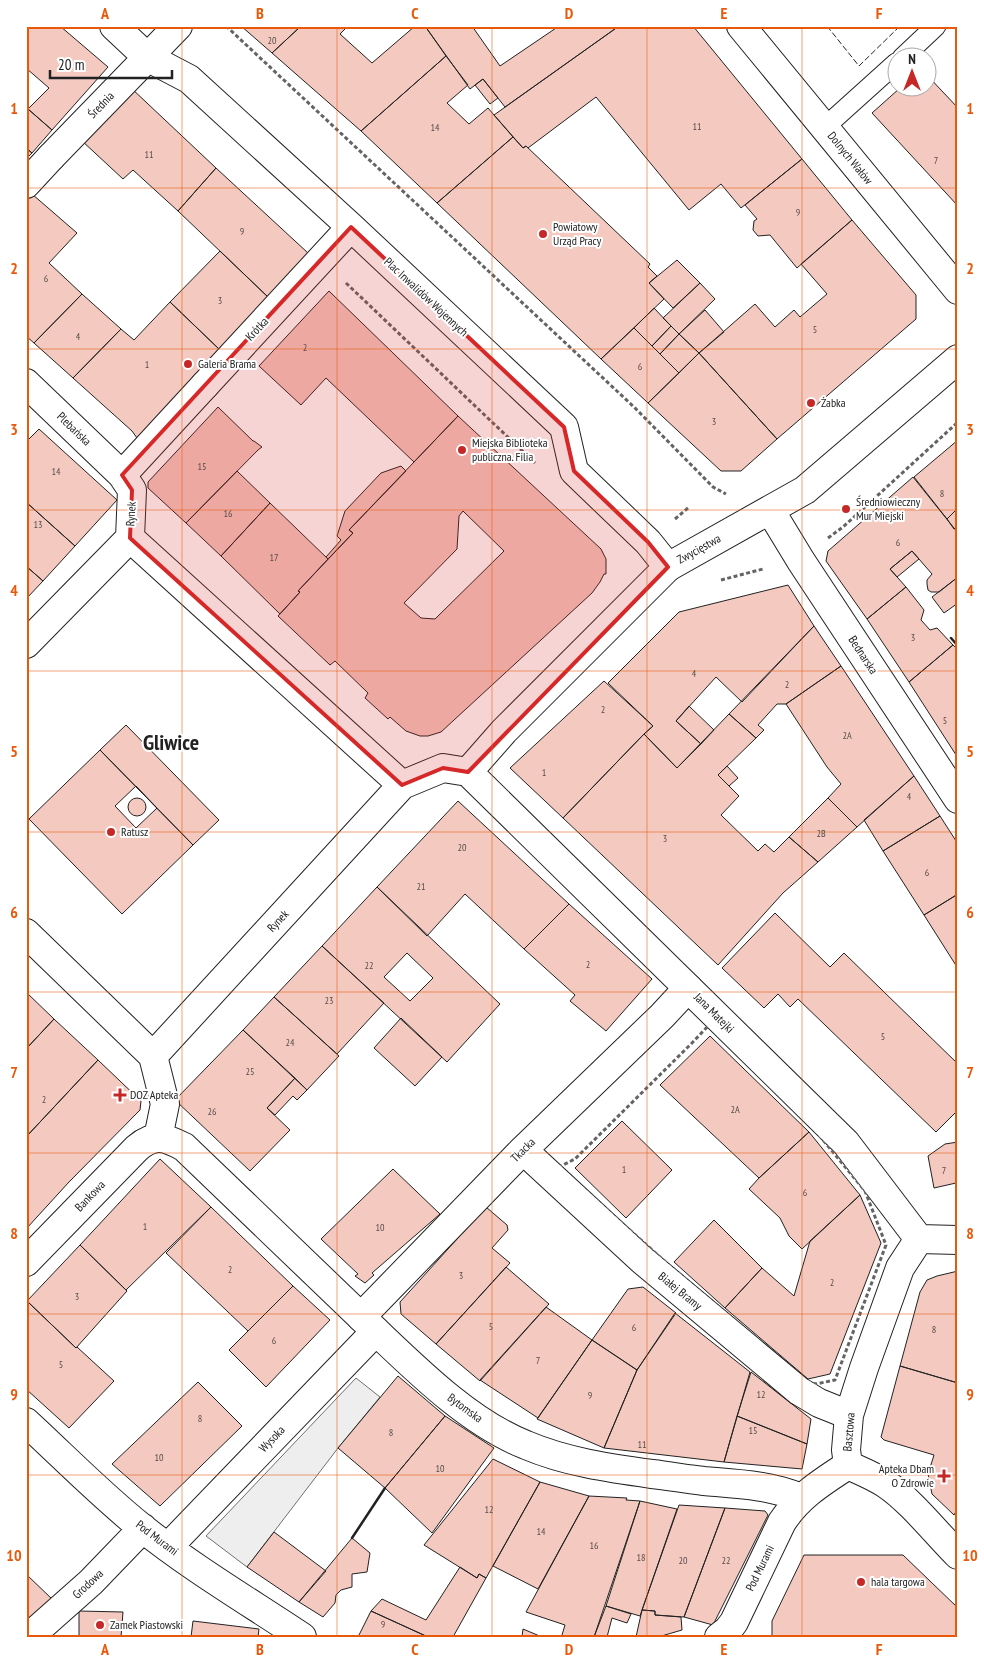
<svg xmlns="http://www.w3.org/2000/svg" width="984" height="1663" viewBox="0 0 984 1663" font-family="'PT Sans Narrow',sans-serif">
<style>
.green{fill:#eee;stroke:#6f6f6f}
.building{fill:#f3c9c0;stroke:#222;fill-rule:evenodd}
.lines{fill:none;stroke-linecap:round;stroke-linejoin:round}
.service-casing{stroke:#222;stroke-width:21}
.pedestrian-casing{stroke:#222;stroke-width:30}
.minor-casing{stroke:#222;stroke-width:30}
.tertiary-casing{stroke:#222;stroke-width:30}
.path{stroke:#646464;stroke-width:3;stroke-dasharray:4 2.5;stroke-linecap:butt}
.service{stroke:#fff;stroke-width:19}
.pedestrian{stroke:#fff;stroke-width:28}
.minor{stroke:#fff;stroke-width:28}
.tertiary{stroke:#fff;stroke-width:28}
.fence{stroke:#222;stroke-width:1;stroke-dasharray:6 2.5;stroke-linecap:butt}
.wall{stroke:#222;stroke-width:2.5}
.marked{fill:#d62828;fill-opacity:0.2;stroke:#d62828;stroke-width:4;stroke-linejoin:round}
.grid{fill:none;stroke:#e8590c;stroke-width:1;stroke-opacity:0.55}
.poi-dot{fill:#c62828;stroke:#fff;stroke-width:2}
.labels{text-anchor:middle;stroke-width:4;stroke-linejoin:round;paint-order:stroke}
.number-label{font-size:10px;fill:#564c4a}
.street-label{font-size:12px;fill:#222;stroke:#fff}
.poi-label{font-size:12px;fill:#222;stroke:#fff;text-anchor:start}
.town-label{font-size:22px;font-weight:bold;fill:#222;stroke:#fff}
.neatline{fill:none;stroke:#e8590c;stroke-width:2}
.grid-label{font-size:16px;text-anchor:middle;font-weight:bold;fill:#e8590c}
</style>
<rect width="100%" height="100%" fill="#fff"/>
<path class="green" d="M356,1378L380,1397L338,1448L247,1567L206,1536Z"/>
<path class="building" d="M26,26H60L108,67L52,130L28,109L49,88L26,68Z
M241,26H301L272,53Z
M301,26H348L340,34L372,63L415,26H425L446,56L361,131L272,53Z
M425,26H472L500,66L559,26H619L505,107L483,79L470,89Z
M619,26H693L802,159L741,208L721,184L689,210L596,97L528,148L526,146L523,148L494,115Z
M446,56L468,85L447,103L469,124L488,108L513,137L437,203L361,131Z
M926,74L958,108V206L872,113L900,88H926Z
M483,79L498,98L490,104L475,85Z
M130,87L216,168L178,211L133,170L123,179L81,140Z
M28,109L52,130L32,153L26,148V111Z
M513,137L523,148L526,146L650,264L648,267L657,276L649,283L664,299L601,359L437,203Z
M26,148L32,153L26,159Z
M802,159L852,220L797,268L770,235L758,236L753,230L754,221L757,219L745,205Z
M216,168L308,253L269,298L178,211Z
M32,194L77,233L49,263L82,294L34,343L26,336V201Z
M852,220L916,295V319L777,439L699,353L755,304L775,327L794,310L800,317L827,294L801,264Z
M220,251L269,298L220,350L170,302Z
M677,260L700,283L673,308L649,283Z
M700,283L715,299L679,334L663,318Z
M329,291L458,416L414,462L326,378L301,405L259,366Z
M82,294L121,329L73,378L34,343Z
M170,302L220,350L137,438L132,431L73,378L121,329L134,340Z
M654,308L671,326L652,346L634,328Z
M705,310L724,332L699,353L679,334Z
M671,326L679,334L660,354L652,346Z
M634,328L679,373L648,403L601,359Z
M679,334L699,353L679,373L660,354Z
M699,353L777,439L741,471H721L648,403Z
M218,407L253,441H254L262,447L258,450L186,523L148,488V482Z
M458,416L601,549L606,559V574H604L600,582L592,593L441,732L428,736H420L406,731L390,717L388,719L365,698L368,693L335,661L330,665L278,616L300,592L298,591L353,533L349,530ZM463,511L504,551L435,619L421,618L404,603L457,549L459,516Z
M39,429L117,500L75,546L26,502V442Z
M958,440V508L947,519L914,477Z
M401,466L406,471L349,530L353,533L328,559L326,557L341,540L337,536L345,511L381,473Z
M237,471L270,503L221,556L186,523Z
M913,477L958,533V577L939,592H931L928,590L927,584V580L932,574L912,551L890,569L906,587L867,619L826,561L828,551Z
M26,502L75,546L43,581L26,566Z
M270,503L328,559L298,591L300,592L280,614L221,556Z
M958,508V526L954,529L947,519Z
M912,551L919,559L897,577L890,569Z
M26,566L43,581L26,599Z
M958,577V603L944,613L932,597Z
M788,585L814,626L742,702L716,677L676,721L701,744L677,768L644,734L653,726L608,683L679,612Z
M906,587L924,610L921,620L930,630L937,628L953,645L909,682L867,619Z
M814,626L841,666L786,704H777L758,725L764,730L756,738L729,714Z
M953,645L958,650V758L909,682Z
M841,666L914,776L857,827L828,798L841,784L827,767L786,704Z
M604,681L653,726L644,734L563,818L510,768Z
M689,706L714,730L701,744L676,721Z
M729,714L756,738L718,775L739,796L721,815L758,851L765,844L774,852L789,837L818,862L783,893L718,965L563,818L644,734L677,768Z
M126,725L219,820L193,845L100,750Z
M100,750L193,845L122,914L29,819Z
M727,766L738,778L729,786L718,775Z
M914,776L940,816L883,851L864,820Z
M136,786L157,808L136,828L115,806Z
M128 807a9 9 0 1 1 18 0a9 9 0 1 1-18 0Z
M828,798L857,827L818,862L789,837Z
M458,801L569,904L524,949L465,894L427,936L377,887Z
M940,816L958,844V894L924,915L883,851Z
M377,887L500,1004L447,1062L322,946ZM407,953L433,978L410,1001L384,977Z
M958,894V966L957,967L924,915Z
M569,904L652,979L606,1031L570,1001L575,995L524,949Z
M775,913L830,967L844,953L958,1064V1110L936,1132L798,999L790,1007L778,994L764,1008L722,968Z
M322,946L384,1003L337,1054L274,997Z
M26,992L54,1019L26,1049Z
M274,997L339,1056L307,1090L243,1030Z
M401,1018L442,1057L415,1086L374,1048Z
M54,1019L98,1060L26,1137V1049Z
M243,1030L295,1078L267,1108L290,1130L250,1171L175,1100Z
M710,1036L809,1132L759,1178L660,1085Z
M98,1060L141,1101L140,1110L69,1182L26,1229V1137Z
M295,1078L307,1090L297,1100L293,1096L275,1115L267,1108Z
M622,1121L672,1170L626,1218L575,1168Z
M809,1132L860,1195L802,1249L789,1236L780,1218L749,1189L759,1178Z
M958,1142V1194L956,1183L934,1188L928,1156L945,1144Z
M160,1159L211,1207L126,1290L80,1245Z
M393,1169L440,1214L372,1273L374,1275L365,1283L355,1276L358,1274L321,1239Z
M860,1195L881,1243L830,1374L808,1379L725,1308L762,1268L794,1296L810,1241Z
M211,1207L293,1286L248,1331L166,1253Z
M486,1207L507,1225L508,1230L492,1248L510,1263L436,1344L401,1314L400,1302Z
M714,1220L762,1268L725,1308L674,1262Z
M80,1245L127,1291L76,1348L27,1301Z
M506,1267L549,1304L480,1381L436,1344Z
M958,1271V1383L900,1366L920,1292L927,1280L937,1276Z
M293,1286L330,1320L266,1387L229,1350Z
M643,1287L676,1313L637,1370L592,1340L628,1289Z
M27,1301L76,1348L77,1347L114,1381L69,1428L26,1389Z
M546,1307L592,1340L538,1418L480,1380Z
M675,1313L750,1372L724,1462L604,1448L637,1370Z
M592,1340L637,1370L604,1448L537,1419Z
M900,1366L958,1383V1508L954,1515L932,1494L928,1474L934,1455L884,1440L881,1437Z
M751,1372L811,1419L807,1444L737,1416Z
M398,1376L445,1416L385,1488L338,1448Z
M198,1382L242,1426L160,1506L112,1464Z
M445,1416L494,1448L432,1533L385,1488Z
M737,1416L807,1444L802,1469L724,1462Z
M493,1459L540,1482L486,1578L479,1574L477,1578L424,1545Z
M540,1482L589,1496L538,1589L493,1566Z
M589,1496L627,1498L626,1500L640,1501L594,1637L592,1635V1637H567L562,1635L565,1625L526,1612Z
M640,1501L677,1509L640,1616L606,1606Z
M679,1505L725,1508L684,1617L655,1615V1611L642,1610Z
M725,1508L765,1511L768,1515L713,1625L684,1617Z
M274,1532L326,1571L299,1602L247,1567Z
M352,1538L370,1553L367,1572L352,1574V1587L341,1590L336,1595L335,1603L323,1617L299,1602Z
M804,1555H903L958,1608V1637H772V1621Z
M460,1567L477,1578L479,1574L486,1578L453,1637H428L371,1611L382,1599L426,1620Z
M26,1574L53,1600L26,1620Z
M606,1606L631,1614L627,1623L612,1618L607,1637H592V1635L594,1637Z
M642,1610L655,1611V1615L681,1617L682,1630L658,1637H636Z
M79,1611L123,1612L121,1637H79Z
M371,1611L428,1637H358Z
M193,1621L259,1629L258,1637H191Z
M523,1629L542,1637H522Z"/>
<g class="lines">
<defs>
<path id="service" d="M902,58L936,26
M825,127L896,63"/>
<path id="pedestrian" d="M26,184L51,157
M26,383L122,475L132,490L130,538L402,785L153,1056
M122,475L205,385
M26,644L130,538
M468,772L688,988
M468,772L504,731L668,567
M402,785L443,768L468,772
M26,933L153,1056L165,1104L158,1138
M26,1262L137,1148C155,1133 165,1137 184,1147L361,1317"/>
<path id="minor" d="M114,26L147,57L189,79L351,227L564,427L574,471L648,542L668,567L805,490L958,359
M51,157L178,26
M205,385L351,227
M770,510L801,561L958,799
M523,1150L642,1260L799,1391L819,1403L849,1415
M919,1239L958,1240
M26,1422C64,1457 101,1495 141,1527C192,1568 248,1601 302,1637
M848,1465L846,1450L849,1415L864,1368L900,1268L919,1239
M848,1465C861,1471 874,1476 886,1484C910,1500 937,1534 958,1555
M801,1498C769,1485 739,1484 704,1481C687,1479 669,1476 652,1474C609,1468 566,1462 526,1445C465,1421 409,1362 361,1317L523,1150L662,1016L688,988L846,1143L919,1239
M168,1547L376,1331
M29,1637L91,1582L143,1528
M719,1637L728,1630L734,1622L782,1522C799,1496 822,1482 848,1465"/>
<path id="tertiary" d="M741,26L958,290"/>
</defs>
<use href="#service" class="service-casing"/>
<use href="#pedestrian" class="pedestrian-casing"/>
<use href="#minor" class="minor-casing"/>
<use href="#tertiary" class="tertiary-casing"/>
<path class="path" d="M226,26L634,407L713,487L726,494
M346,283L535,463
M675,519L688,508
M828,538L843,527L958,422
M721,580L763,569
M710,1024L814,1129L865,1191L886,1245L835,1380L816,1384L805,1381L669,1265L559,1167L575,1159L692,1043Z"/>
<use href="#service" class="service"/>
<use href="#pedestrian" class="pedestrian"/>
<use href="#minor" class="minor"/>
<use href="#tertiary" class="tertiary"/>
<path class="fence" d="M827,26L859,66L900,26"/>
<path class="wall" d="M951,638L958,646
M352,1538L385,1488"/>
</g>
<path class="marked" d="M351,227L564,427L574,471L648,542L668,567L468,772L443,768L402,785L130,538L132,490L122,475Z"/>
<path class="grid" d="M182,26V1637M337,26V1637M492,26V1637M647,26V1637M802,26V1637M26,188H958M26,349H958M26,510H958M26,671H958M26,832H958M26,992H958M26,1153H958M26,1314H958M26,1475H958"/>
<g class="poi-dot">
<circle cx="543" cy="234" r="5"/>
<circle cx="188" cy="364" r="5"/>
<circle cx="811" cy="403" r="5"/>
<circle cx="462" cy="450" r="5"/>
<circle cx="846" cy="509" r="5"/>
<circle cx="111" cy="832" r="5"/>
<path d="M117.5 1087.5h5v5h5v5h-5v5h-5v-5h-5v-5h5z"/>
<path d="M941.5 1468.5h5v5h5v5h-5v5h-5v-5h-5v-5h5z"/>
<circle cx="861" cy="1582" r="5"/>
<circle cx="100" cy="1625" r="5"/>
</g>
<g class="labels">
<g class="number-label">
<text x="272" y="44">20</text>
<text x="697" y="130">11</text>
<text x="435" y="131">14</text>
<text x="149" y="158">11</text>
<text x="936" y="164">7</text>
<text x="798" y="216">9</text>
<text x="242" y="235">9</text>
<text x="46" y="282">6</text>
<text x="220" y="304">3</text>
<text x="815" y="333">5</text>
<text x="78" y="340">4</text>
<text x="305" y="351">2</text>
<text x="147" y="368">1</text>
<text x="640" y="370">6</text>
<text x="714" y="425">3</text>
<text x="202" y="470">15</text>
<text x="56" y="475">14</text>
<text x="942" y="497">8</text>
<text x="228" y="517">16</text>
<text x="38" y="528">13</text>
<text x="898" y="546">6</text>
<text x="274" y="561">17</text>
<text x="913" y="641">3</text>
<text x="694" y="677">4</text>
<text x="787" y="688">2</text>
<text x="603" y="713">2</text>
<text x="945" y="724">5</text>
<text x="847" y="739">2A</text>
<text x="544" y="776">1</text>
<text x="909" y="800">4</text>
<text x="821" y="837">2B</text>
<text x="665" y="842">3</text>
<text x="462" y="851">20</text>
<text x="927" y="876">6</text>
<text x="421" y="890">21</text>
<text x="588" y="968">2</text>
<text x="369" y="969">22</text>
<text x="329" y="1004">23</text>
<text x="883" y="1040">5</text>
<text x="290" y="1046">24</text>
<text x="250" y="1075">25</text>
<text x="44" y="1103">2</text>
<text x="735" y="1113">2A</text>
<text x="212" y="1115">26</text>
<text x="624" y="1173">1</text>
<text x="944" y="1174">7</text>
<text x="805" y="1196">6</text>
<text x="145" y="1230">1</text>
<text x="380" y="1231">10</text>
<text x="230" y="1273">2</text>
<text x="461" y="1279">3</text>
<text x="832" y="1286">2</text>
<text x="77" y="1300">3</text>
<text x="491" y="1330">5</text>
<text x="634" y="1331">6</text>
<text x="934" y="1333">8</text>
<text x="274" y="1344">6</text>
<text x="538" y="1364">7</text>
<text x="61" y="1368">5</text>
<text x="761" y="1398">12</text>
<text x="590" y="1399">9</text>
<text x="200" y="1422">8</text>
<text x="753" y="1434">15</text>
<text x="391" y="1436">8</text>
<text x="642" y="1448">11</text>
<text x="159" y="1461">10</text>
<text x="440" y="1472">10</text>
<text x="489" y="1513">12</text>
<text x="541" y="1535">14</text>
<text x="594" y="1549">16</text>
<text x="641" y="1561">18</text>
<text x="683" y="1564">20</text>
<text x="726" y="1564">22</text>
<text x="383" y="1628">9</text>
</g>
<g class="street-label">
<text transform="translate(101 105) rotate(-46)" y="4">Średnia</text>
<text transform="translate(850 158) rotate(51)" y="4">Dolnych Wałów</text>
<text transform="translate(426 297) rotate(43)" y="4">Plac Inwalidów Wojennych</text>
<text transform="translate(257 329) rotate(-47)" y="4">Krótka</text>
<text transform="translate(74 429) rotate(44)" y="4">Plebańska</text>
<text transform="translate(131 514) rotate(-87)" y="4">Rynek</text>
<text transform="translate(699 549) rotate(-29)" y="4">Zwycięstwa</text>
<text transform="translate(863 655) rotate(57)" y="4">Bednarska</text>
<text transform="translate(278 921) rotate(-47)" y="4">Rynek</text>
<text transform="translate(714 1013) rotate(45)" y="4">Jana Matejki</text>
<text transform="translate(523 1150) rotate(-45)" y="4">Tkacka</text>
<text transform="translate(90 1196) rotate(-46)" y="4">Bankowa</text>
<text transform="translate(680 1291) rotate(39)" y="4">Białej Bramy</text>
<text transform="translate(465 1408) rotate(36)" y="4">Bytomska</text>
<text transform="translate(849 1432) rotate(-85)" y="4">Basztowa</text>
<text transform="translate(272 1439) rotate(-46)" y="4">Wysoka</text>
<text transform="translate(157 1538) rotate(37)" y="4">Pod Murami</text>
<text transform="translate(760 1568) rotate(-64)" y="4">Pod Murami</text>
<text transform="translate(88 1584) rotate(-43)" y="4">Grodowa</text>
</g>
<g class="poi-label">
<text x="553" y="231">Powiatowy<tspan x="553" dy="14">Urząd Pracy</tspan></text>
<text x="198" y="368">Galeria Brama</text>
<text x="821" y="407">Żabka</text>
<text x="472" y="447">Miejska Biblioteka<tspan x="472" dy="14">publiczna. Filia</tspan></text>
<text x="856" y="506">Średniowieczny<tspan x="856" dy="14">Mur Miejski</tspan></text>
<text x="121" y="836">Ratusz</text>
<text x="130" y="1099">DOZ Apteka</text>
<text x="934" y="1473" text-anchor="end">Apteka Dbam<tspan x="934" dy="14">O Zdrowie</tspan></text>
<text x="871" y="1586">hala targowa</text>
<text x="110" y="1629">Zamek Piastowski</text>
</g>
<g class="town-label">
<text x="171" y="750">Gliwice</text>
</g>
</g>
<rect width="984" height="1663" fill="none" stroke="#ffffff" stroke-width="55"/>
<g transform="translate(912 72)"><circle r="24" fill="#ffffff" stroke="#a7a7a7"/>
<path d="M0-4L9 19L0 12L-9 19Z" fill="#c62828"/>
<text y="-8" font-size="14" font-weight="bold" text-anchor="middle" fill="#222222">N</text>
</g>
<path d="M50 70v8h122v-8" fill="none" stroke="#222222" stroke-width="2.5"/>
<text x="58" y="70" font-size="15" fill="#222222" stroke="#ffffff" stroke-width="4" paint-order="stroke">20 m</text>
<rect x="28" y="28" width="928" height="1608" class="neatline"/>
<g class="grid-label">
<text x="105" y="19">A</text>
<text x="260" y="19">B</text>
<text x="415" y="19">C</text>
<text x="569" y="19">D</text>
<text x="724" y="19">E</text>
<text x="879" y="19">F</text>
<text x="14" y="114">1</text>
<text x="970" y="114">1</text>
<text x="14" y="274">2</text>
<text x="970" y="274">2</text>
<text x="14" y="435">3</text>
<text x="970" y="435">3</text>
<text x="14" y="596">4</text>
<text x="970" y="596">4</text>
<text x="14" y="757">5</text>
<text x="970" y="757">5</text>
<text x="14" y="918">6</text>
<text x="970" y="918">6</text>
<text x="14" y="1078">7</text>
<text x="970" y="1078">7</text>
<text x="14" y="1239">8</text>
<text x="970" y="1239">8</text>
<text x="14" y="1400">9</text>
<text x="970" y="1400">9</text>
<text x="14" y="1561">10</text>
<text x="970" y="1561">10</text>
<text x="105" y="1655">A</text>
<text x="260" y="1655">B</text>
<text x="415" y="1655">C</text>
<text x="569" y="1655">D</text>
<text x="724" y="1655">E</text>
<text x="879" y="1655">F</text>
</g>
</svg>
